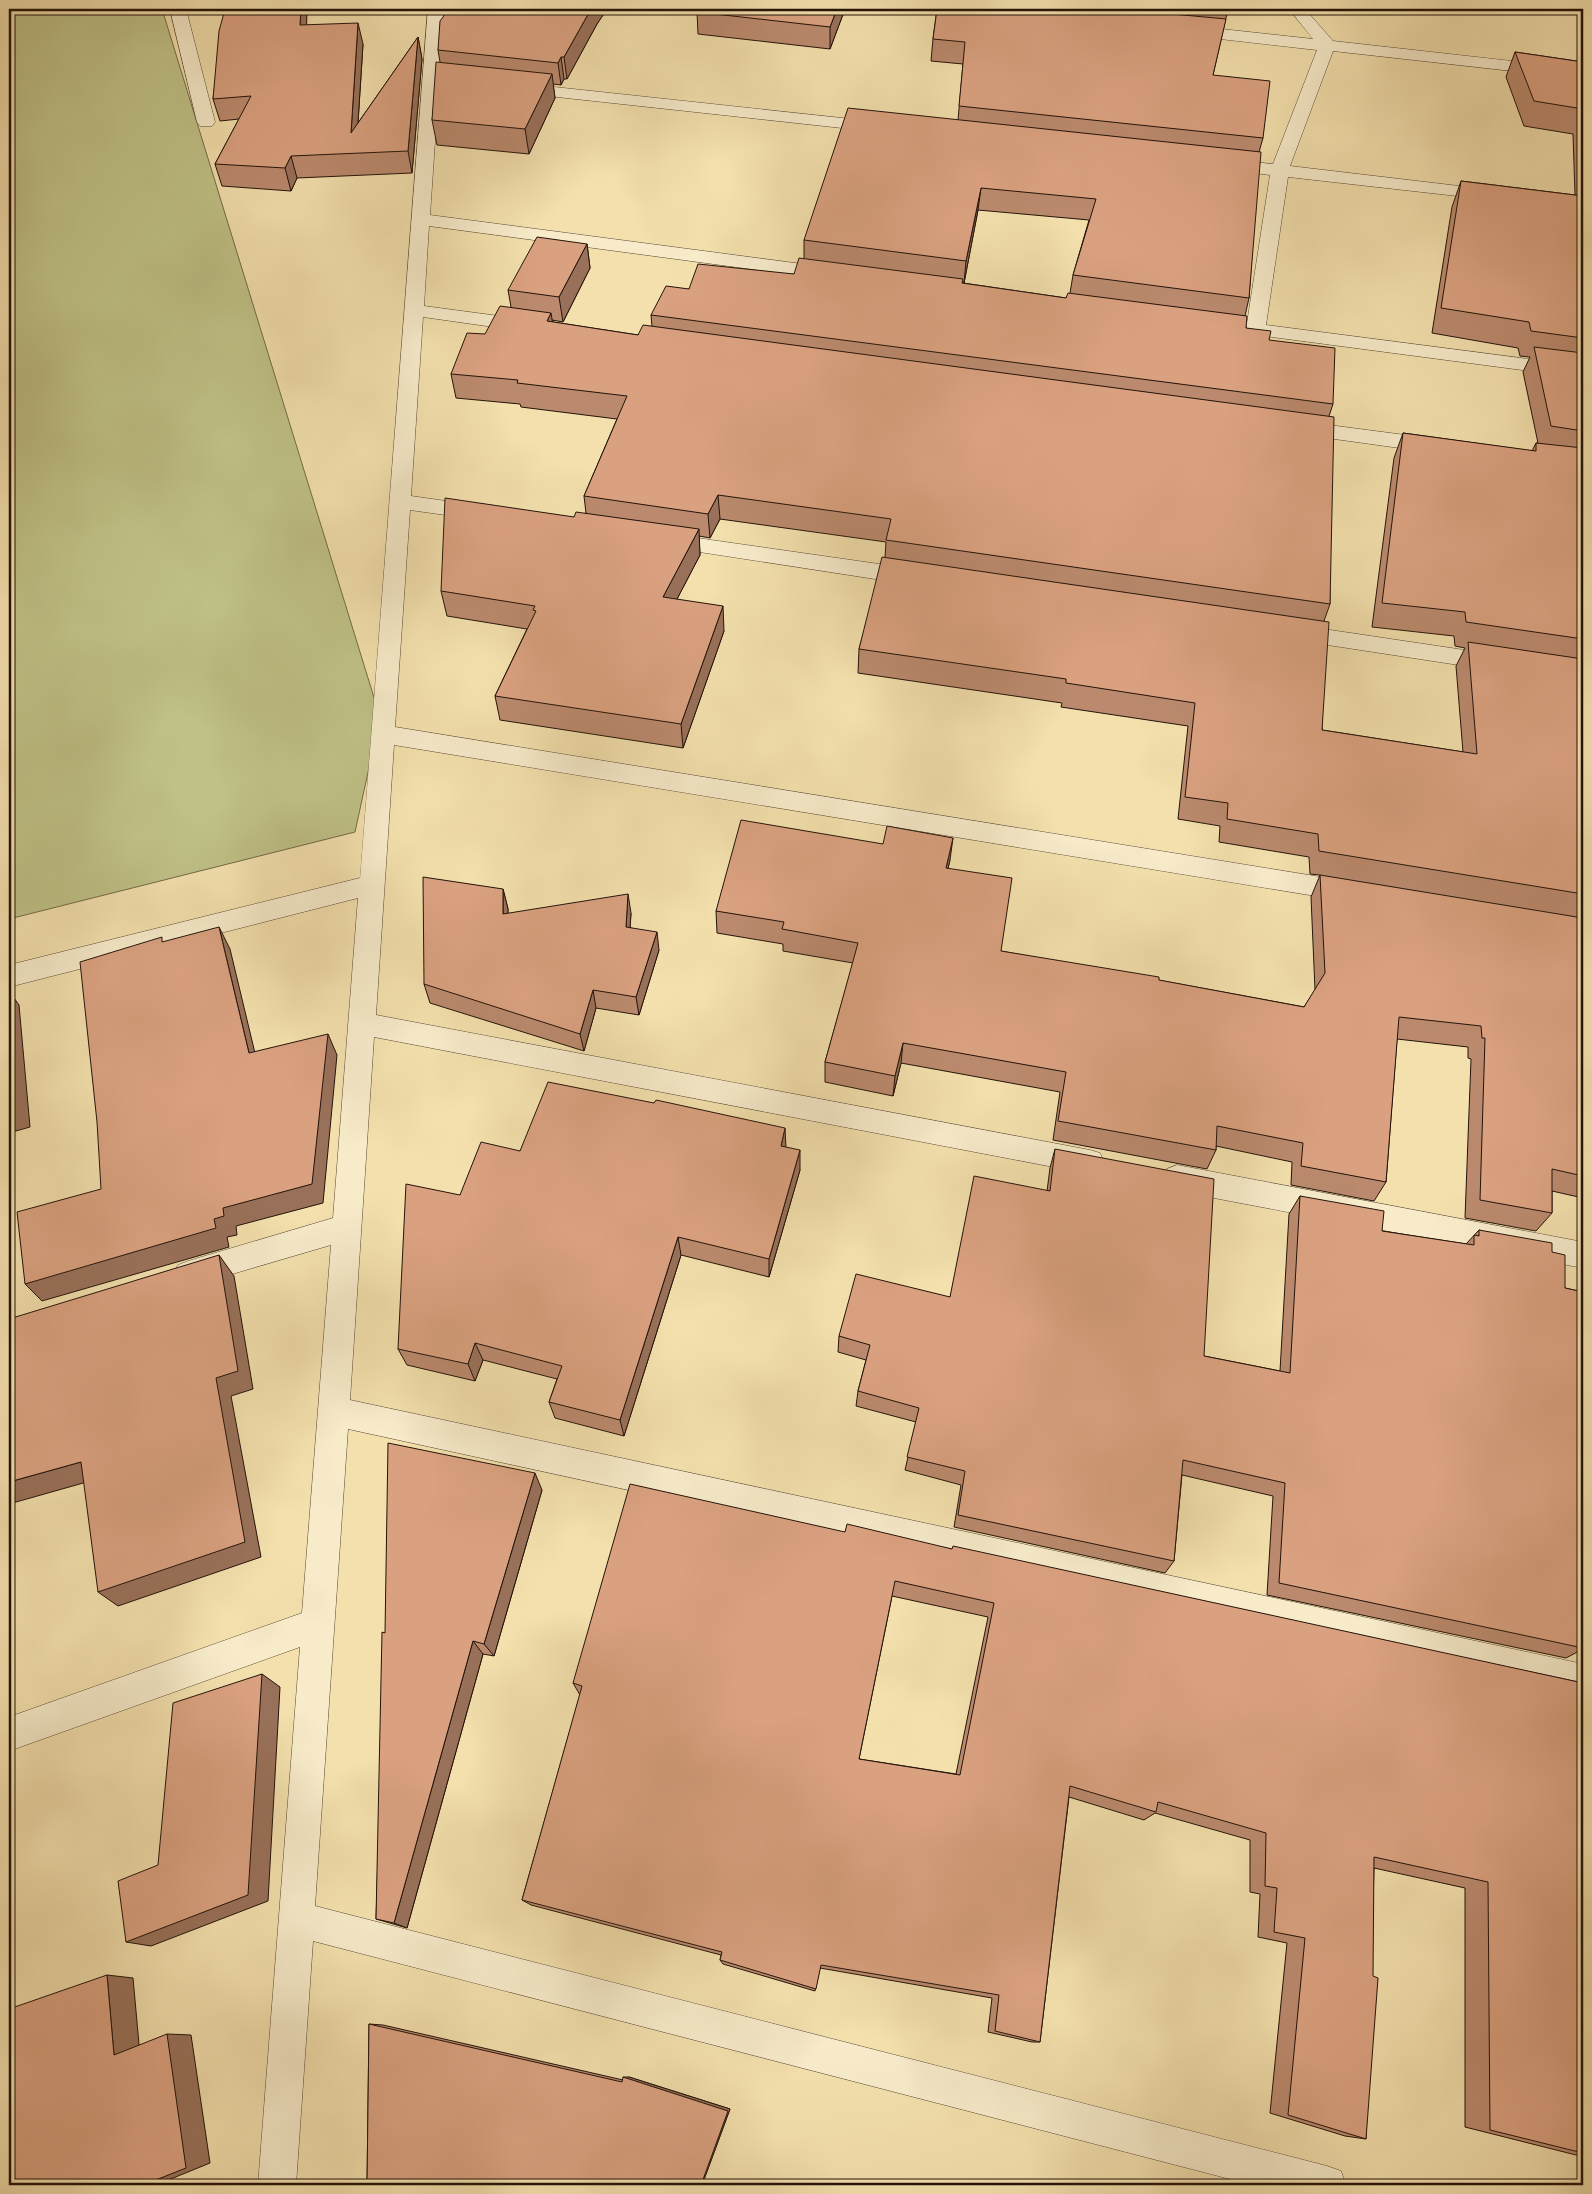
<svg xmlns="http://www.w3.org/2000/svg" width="1592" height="2194" viewBox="0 0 1592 2194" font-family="'IM FELL Double Pica',serif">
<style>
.green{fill:#bfc186;stroke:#716a48}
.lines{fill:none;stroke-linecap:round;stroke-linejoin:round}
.street-casing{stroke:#574632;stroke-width:1}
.street{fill:#f7ebca;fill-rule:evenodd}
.wall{fill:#bb8a6e;stroke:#231309;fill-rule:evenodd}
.shaded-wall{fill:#99715a;stroke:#231309}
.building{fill:#daa180;stroke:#231309;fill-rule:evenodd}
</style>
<rect width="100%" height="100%" fill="#f3e0ad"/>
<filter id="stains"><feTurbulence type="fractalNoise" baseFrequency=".004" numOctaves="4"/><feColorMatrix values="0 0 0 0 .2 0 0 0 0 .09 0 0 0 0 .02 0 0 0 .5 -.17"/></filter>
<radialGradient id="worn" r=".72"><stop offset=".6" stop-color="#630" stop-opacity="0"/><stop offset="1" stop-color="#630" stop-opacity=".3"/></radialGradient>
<path class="green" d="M9,9H162L380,717L355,832L9,919Z"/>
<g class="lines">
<defs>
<path id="street" d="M170,9H186L215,122L212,126H200L197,122Z
M428,9H444L430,215L833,268L840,270L843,274L840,278L833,280L429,226L424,306L529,320L536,322L539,326L536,330L529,332L423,317L411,496L481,506L489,508L492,513L489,518L481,520L410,510L395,727L1352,882L1361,885L1365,892L1361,899L1352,902L394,745L376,1015L1090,1150L1100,1153L1104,1162L1100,1171L1090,1174L374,1037L350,1400L1583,1664V1698L348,1429L315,1906L1327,2166L1341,2171L1346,2185H1253L313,1941L296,2185H258L300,1647L9,1751V1717L302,1613L331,1245L188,1287L178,1283L173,1274L178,1265L188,1261L333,1218L358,898L9,987V965L360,878Z
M1289,9H1305L1333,41L1583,69V79L1333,51L1290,166L1493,190L1499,191L1502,195L1499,199L1493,200L1288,177L1266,325L1583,366V378L1226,331L1223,327L1226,323L1233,321L1247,323L1270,175L1223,169L1217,168L1214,164L1217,160L1223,159L1273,164L1317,50L1185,35L1179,33L1177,30L1179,27L1185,25L1313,39Z
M517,83L879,122L885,123L888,127L885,131L879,132L511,92L508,88L511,84Z
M1298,421L1436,439L1443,441L1446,446L1443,451L1436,453L1291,433L1288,428L1291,423Z
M662,533L914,569L922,572L925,577L922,582L914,585L654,545L651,540L654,535Z
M1290,624L1498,655L1506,657L1510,663L1506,669L1498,671L1282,638L1279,632L1282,626Z
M1177,1165L1583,1242V1268L1177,1191L1167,1187L1163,1178L1167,1169Z"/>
</defs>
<use href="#street" class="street-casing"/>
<use href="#street" class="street"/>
</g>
<path class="wall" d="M225,9H307L306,25L363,44L358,123L418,37L422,59L412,173L297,178L291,191L222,186L215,164L239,119L220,121L213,99Z
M449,9H607L597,24L567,79H564L561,85L553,84L555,98L529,154L437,145L432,120L440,62L438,50Z
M845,9L830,49L698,34L697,12Z
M937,9H1228L1213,75L1263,138L1259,152L1249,298L1245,316L1246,328L1269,340L1333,404L1329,416L1330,604L1324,621L1322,730L1463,752L1456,666L1465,648L1455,646L1454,636L1372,627L1394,458L1403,433L1532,451L1536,443H1538L1523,372L1530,357L1520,356L1518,348L1432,333L1452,207L1461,181L1575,195L1573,134L1524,126L1506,77L1515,52L1583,62V1198L1552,1191V1213L1536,1231L1465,1218L1471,1059L1468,1058V1047L1397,1039L1386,1182L1374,1201L1291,1185L1292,1162L1216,1146V1150L1207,1169L1053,1140L1060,1092L901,1063L893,1096L825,1082V1062L853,963L783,951V944L717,933L716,911L950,860L948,868L1001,951L1304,1007L1315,990L1311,897L1320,875L1310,874L1309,857L1219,842L1220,826L1178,819L1188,726L1061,707L1062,703L858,673L859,649L885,557L886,542L720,519L710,538L699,536L700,555L677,599L724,631L683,748L500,720L495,696L527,629L447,616L441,591L574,517L586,513L584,496L617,419L521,407L520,404L456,398L451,374L485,334L511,307L508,290L587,244L590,268L563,322L552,320L553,322L638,335L652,326L651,315L689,289L794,274L804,258V240L958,120L963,64L931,61L933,39ZM978,210L1089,220L1073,275L1070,293L1066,298L963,283H964Z
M503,889L508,909V914L631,913L630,927L659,950L639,1015L596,1008L584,1051L430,1003L424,984Z
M786,1147L800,1170L769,1277L681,1255L624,1436L555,1418L549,1402L557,1379L483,1360L475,1381L407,1365L398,1349L460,1195L520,1151Z
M1055,1149L1204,1356L1280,1371L1289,1214L1300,1196L1382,1231L1466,1244L1479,1230L1552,1252L1565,1288L1583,1292V1649L1566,1658L1267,1595L1273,1496L1182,1475L1174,1561L1165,1573L954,1527L961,1485L905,1470L916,1422L856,1406L858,1391L866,1360L838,1352L839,1336L950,1297L1047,1191L1050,1168Z
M542,1490L494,1656L483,1654L407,1928L376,1919L385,1633Z
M845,1532L952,1549L1583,1683V2156L1576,2155L1465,2127V1888L1374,1868L1366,2139L1345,2136L1270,2113L1287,1943L1258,1937L1260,1894L1250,1892V1840L1155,1813L1144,1820L1069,1797L1040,2042H1032L988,2032L992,1998L820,1968L815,1991L723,1964L720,1960L721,1955L531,1905L522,1900L580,1695L573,1683ZM892,1596L988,1617L956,1774L859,1759Z
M369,2024L383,2025L623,2080L629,2077L730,2109L702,2185H367Z"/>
<path class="shaded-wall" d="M301,9H307L306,47L300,25Z
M591,9H607L597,24L567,79L564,57Z
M837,9H845L830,49V27Z
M358,23L363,44L356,153L351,133Z
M418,37L422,59L412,173L408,151Z
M561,57L564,79L561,85L558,63Z
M552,74L555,98L529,154L525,129Z
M291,156L297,178L291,191L285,168Z
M981,188L978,210L964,283L966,261Z
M587,244L590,268L563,322L559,297Z
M551,313L555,337L547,321Z
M718,495L720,519L710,538L708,514Z
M699,529L700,555L665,622L663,597Z
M723,606L724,631L683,748L681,724Z
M953,838L950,860L943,890L946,868Z
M503,889L508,909V933L503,914Z
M628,894L631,913L629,945L626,927Z
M219,927L230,949L260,1074L249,1053Z
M657,932L659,950L639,1015L636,997Z
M593,990L596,1008L584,1051L580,1034Z
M9,991L19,1005L30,1127L9,1133Z
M328,1034L337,1055L323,1203L236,1226L237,1235L227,1237L229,1247L42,1301L25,1284L214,1219L223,1208Z
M903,1043L901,1063L893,1096L895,1076Z
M785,1128L786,1148L781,1146Z
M800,1150V1170L769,1277V1259Z
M678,1237L681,1255L624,1436L620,1420Z
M219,1255L234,1276L253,1389L231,1396L261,1557L118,1606L98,1592L216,1378Z
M475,1343L483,1360L475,1381L468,1364Z
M81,1462L101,1478L9,1504V1482Z
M535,1473L542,1490L494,1656L484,1644Z
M473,1641L483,1654L407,1928L394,1923Z
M262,1674L280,1687L268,1901L151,1946L126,1942Z
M9,1946L13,2019H9Z
M107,1975L133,1978L140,2055H114Z
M167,2034L191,2035L210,2163L156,2185H143Z
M623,2077H629L730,2109L702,2185H701Z"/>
<path class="building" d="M225,9H301L300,25L358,23L351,133L418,37L408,151L291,156L285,168L215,164L251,96L213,99L219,31Z
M449,9H591L564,57H561L558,63L438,50L440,21Z
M698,9H837L830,27L697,12Z
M937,9H1119L1226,19L1213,75L1270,81L1263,138L959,106L965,42L933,39Z
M1515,52L1583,62V113V109L1534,101Z
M436,62L552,74L525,129L432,120Z
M848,108L1261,152L1249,298L1073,275L1096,199L981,188L966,261L804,240Z
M1461,181L1583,196V338L1531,331L1529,322L1441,308Z
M537,237L587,244L559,297L508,290Z
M799,258L963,279L962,283L1066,298L1068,293L1247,316L1246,328L1271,331L1269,340L1335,348L1333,404L651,315L666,286L689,289L698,264L794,274Z
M500,306L551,313L547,321L638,335L643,325L1334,417L1330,604L886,540L891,519L718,495L708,514L584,496L627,396L517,383L518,380L451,374L467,333L485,334Z
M1534,347L1583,353V431L1551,426Z
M1403,433L1536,451V443L1583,448V639L1466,622L1465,612L1382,603Z
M445,498L574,517L576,512L699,529L663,597L723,606L681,724L495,696L536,611L533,610L535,606L441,591Z
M882,557L1329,622L1322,730L1477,754L1468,642L1583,659V894L1319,851L1318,834L1227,819L1228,803L1185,797L1195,703L1066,683V679L859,649Z
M741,820L883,844L887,826L953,838L946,868L1012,878L1001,951L1159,977V980L1304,1007L1325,973L1320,875L1583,918V1176L1552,1169V1213L1480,1200L1485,1038H1482L1481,1026L1399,1017L1386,1182L1301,1166L1303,1143L1217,1126L1216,1150L1058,1121L1066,1072L903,1043L895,1076L825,1062L858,943L782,929L784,922L716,911Z
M423,877L503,889V914L628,894L626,927L657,932L636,997L593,990L580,1034L424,984Z
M219,927L249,1053L328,1034L312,1184L223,1208L224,1216L214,1219L216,1228L25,1284L17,1212L101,1189L97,1122L80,962L162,937V942Z
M9,1043L14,1108L9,1110Z
M548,1082L654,1103L656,1100L785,1128L781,1146L800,1150L769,1259L678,1237L620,1420L549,1402L562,1366L475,1343L468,1364L398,1349L406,1184L460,1195L481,1142L520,1151Z
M1055,1149L1214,1179L1204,1356L1290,1373L1300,1196L1384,1211L1382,1231L1474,1245V1235L1479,1236V1230L1552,1243V1252L1565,1255V1288L1583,1292V1648L1279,1583L1285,1483L1183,1460L1174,1561L958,1515L965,1471L907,1457L919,1408L858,1391L870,1345L839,1336L856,1274L950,1297L974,1176L1050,1191Z
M219,1255L238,1371L216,1378L245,1542L98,1592L81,1462L9,1482V1319Z
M388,1443L535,1473L484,1644L473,1641L394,1923L376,1919L382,1632L385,1633Z
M630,1484L845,1532L847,1524L952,1549L953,1546L1583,1683V2153L1490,2130L1488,1882L1374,1857L1373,1976L1378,1978L1366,2139L1288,2115L1305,1938L1274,1932L1277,1888L1265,1886L1266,1833L1158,1802L1156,1812L1070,1786L1040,2042L995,2031L999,1995L821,1965L816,1989L720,1960L722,1952L522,1900L582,1686L573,1683ZM895,1581L994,1603L960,1775L859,1759Z
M262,1674L248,1895L126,1942L118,1881L158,1865L173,1703Z
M107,1975L114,2055L167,2034L186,2168L143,2185H9V2009Z
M369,2024L622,2082L623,2077L728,2111L701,2185H367Z"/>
<rect width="1592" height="2194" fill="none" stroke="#f3e0ad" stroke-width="30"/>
<rect x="10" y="10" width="1572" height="2174" fill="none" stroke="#231309" stroke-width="2.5"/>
<rect x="15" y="15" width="1562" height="2164" fill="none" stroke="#231309"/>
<rect width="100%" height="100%" filter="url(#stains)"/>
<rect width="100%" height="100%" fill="url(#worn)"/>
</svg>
